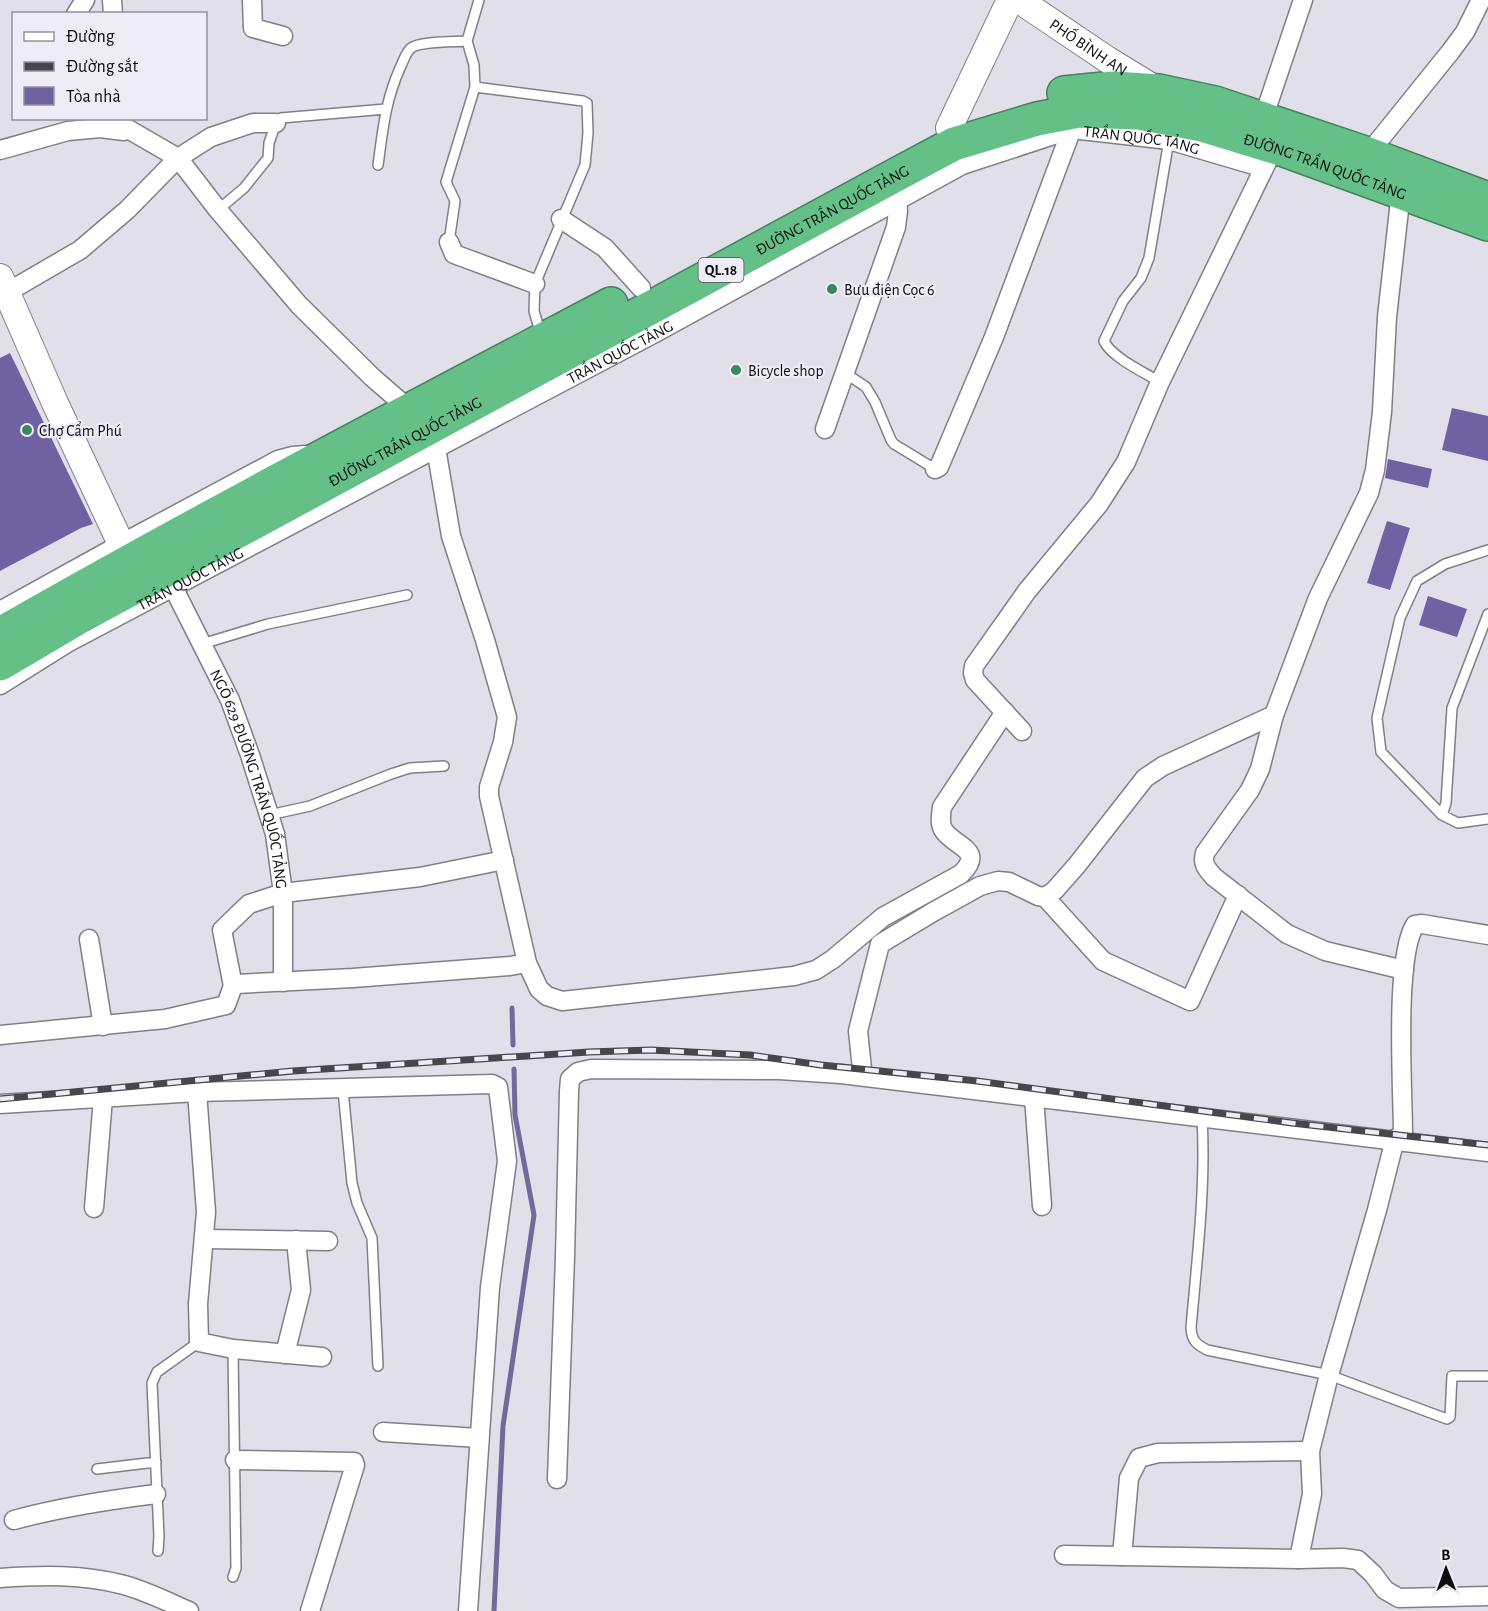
<svg xmlns="http://www.w3.org/2000/svg" width="1488" height="1611" viewBox="0 0 1488 1611" font-family="'Alegreya Sans',sans-serif">
<style>
.lines{fill:none;stroke-linecap:round;stroke-linejoin:round}
.stream{stroke:#73699a;stroke-width:5}
.building{fill:#7062a2}
.lane-casing{stroke:#807e88;stroke-width:12}
.street-casing{stroke:#807e88;stroke-width:21}
.secondary-casing{stroke:#807e88;stroke-width:28}
.highway-casing{stroke:#46815d;stroke-width:36}
.lane{stroke:#fff;stroke-width:9}
.street{stroke:#fff;stroke-width:18}
.secondary{stroke:#fff;stroke-width:26}
.highway{stroke:#64c087;stroke-width:33}
.rail-casing{stroke:#46464b;stroke-width:7}
.rail{stroke:#edecf7;stroke-width:4.5;stroke-dasharray:14;stroke-linecap:butt}
.poi-dot{fill:#38895a;stroke:#edecf7;stroke-width:2}
.labels{text-anchor:middle;stroke-width:4.5;stroke-linejoin:round;paint-order:stroke}
.shield{fill:#edecf7;stroke:#505055;stroke-width:1.5}
.shield-label{font-size:15px;font-weight:bold;fill:#0d0d10}
.street-label{font-size:16px;fill:#0d0d10;stroke:#edecf7}
.poi-label{font-size:16px;fill:#0d0d10;stroke:#edecf7;text-anchor:start}
</style>
<rect width="100%" height="100%" fill="#e0dfea"/>
<g class="lines">
<path class="stream" d="M512,1008L513,1045
M494,1611L503,1426L534,1215L515,1115L514,1069"/>
</g>
<path class="building" d="M10,353L93,524L81,528L0,571V358Z
M1452,408L1488,416V461L1442,450Z
M1388,459L1432,469L1428,488L1385,478Z
M1387,521L1410,528L1390,590L1367,583Z
M1428,596L1467,609L1457,637L1419,625Z"/>
<g class="lines">
<defs>
<path id="lane" d="M475,87L583,101L587,103L588,133L585,165L535,284L534,311L541,335
M378,165C383,129 385,102 400,68C403,62 406,52 411,48C420,41 455,42 467,41
M218,210L244,188L268,158L269,143L276,123L281,118L386,109
M449,242L455,201L446,182L475,87L474,65L467,41L479,0
M845,373L866,387L875,402L891,440L894,444L935,469
M1160,382C1145,373 1111,357 1104,341L1123,301L1141,278L1149,258L1169,140
M1488,550L1445,564L1417,581L1400,618L1377,718L1381,752L1442,815L1458,823L1488,819
M202,644L268,624L407,595
M269,815L310,806L391,774L410,768L444,766
M1442,815L1446,803L1452,708L1488,614
M343,1090L352,1183L357,1203L372,1238L378,1366
M1202,1117C1206,1187 1197,1258 1191,1328C1192,1341 1196,1344 1207,1350L1329,1375L1447,1419L1450,1417L1452,1376H1488
M233,1349L236,1568L233,1577
M97,1469L156,1462
M158,1551L159,1536L152,1383L157,1372L199,1342"/>
<g id="street">
<path d="M112,0L113,14"/>
<path d="M252,0L253,28L283,36"/>
<path d="M76,14L85,0"/>
<path d="M109,118L178,158L218,210L299,305L372,377L410,410"/>
<path d="M1263,119L1303,0"/>
<path d="M0,150L68,131L100,128L124,131"/>
<path d="M1368,154L1451,51L1465,32L1481,0"/>
<path d="M1401,192L1387,317L1382,412L1375,470L1369,493L1318,598L1274,715L1260,769L1250,790L1205,853C1202,864 1206,868 1214,877L1287,934L1325,951L1404,970"/>
<path d="M561,219L605,248L641,288"/>
<path d="M449,242L454,254L535,284"/>
<path d="M6,293L80,250L127,210L178,158L211,137L253,123H276"/>
<path d="M825,429L896,227L898,211L897,193"/>
<path d="M436,448L451,536L485,640L507,717L503,742L489,787V796L527,963L539,989L547,996L562,1001L794,976L816,970L833,959L883,917L961,874C985,850 957,848 944,831C939,824 941,815 942,807L1005,712"/>
<path d="M935,469L939,467L994,337L1074,123"/>
<path id="s1" d="M173,587L230,700L250,755L275,834L283,893V982"/>
<path d="M0,611L121,544L278,460L293,456L306,455"/>
<path id="s2" d="M0,685L67,643L655,333L962,165L1072,129L1169,140L1264,168"/>
<path d="M1022,731L975,680L973,673L974,666L1027,591L1099,504L1126,462L1160,382L1268,160"/>
<path d="M1045,897L1103,961L1190,1001L1238,895"/>
<path d="M89,939L103,1026"/>
<path d="M233,986L222,930L249,904L283,893L420,877L504,860"/>
<path d="M0,1035L165,1019L226,1005L233,986L236,984L353,978L510,966L527,963"/>
<path d="M861,1076L862,1069L858,1031L880,944L933,912L980,886L998,881L1009,882L1038,896L1045,897L1055,890L1077,865L1145,778L1163,766L1274,715"/>
<path d="M197,1092L206,1212L198,1304L199,1342L233,1349L322,1357"/>
<path d="M1034,1097L1042,1206"/>
<path d="M0,1104L197,1092L492,1084L498,1087L507,1161L490,1287L468,1611"/>
<path d="M94,1208L103,1098"/>
<path d="M205,1239L328,1241"/>
<path d="M285,1354L301,1290L296,1240"/>
<path d="M383,1432L479,1438"/>
<path d="M235,1460L354,1462L355,1465L310,1611"/>
<path d="M557,1479L565,1257L569,1091L570,1079L578,1072L591,1069L779,1070L841,1074L1488,1152"/>
<path d="M14,1520C61,1507 108,1500 156,1494"/>
<path d="M1064,1555L1299,1559L1343,1558L1358,1560L1373,1574L1385,1590L1399,1598L1488,1596"/>
<path d="M1122,1556L1129,1478L1139,1458L1158,1453L1310,1451"/>
<path d="M1299,1559L1312,1494L1310,1451L1329,1375L1377,1210L1395,1139L1403,1135C1403,1092 1394,958 1415,925L1422,924L1488,935"/>
<path d="M0,1578C42,1575 83,1574 124,1585C146,1591 168,1602 189,1611"/>
</g>
<g id="secondary">
<path id="s3" d="M1019,0L1108,60L1157,90"/>
<path d="M949,128L1010,0"/>
<path d="M0,277L55,403L121,544"/>
</g>
<g id="highway">
<path d="M1064,93L1114,88L1159,91L1215,103L1368,154L1488,199"/>
<path d="M0,634C201,519 406,412 611,304"/>
<path id="s4" d="M0,664L78,618L894,176L954,144L1037,119L1079,111L1139,113L1202,125L1287,151L1488,224"/>
</g>
</defs>
<use href="#lane" class="lane-casing"/>
<use href="#street" class="street-casing"/>
<use href="#secondary" class="secondary-casing"/>
<use href="#highway" class="highway-casing"/>
<use href="#lane" class="lane"/>
<use href="#street" class="street"/>
<use href="#secondary" class="secondary"/>
<use href="#highway" class="highway"/>
<defs>
<path id="rail" d="M0,1099L293,1071L589,1052L651,1050L750,1055L821,1065L977,1081L1292,1123L1488,1145"/>
</defs>
<use href="#rail" class="rail-casing"/>
<use href="#rail" class="rail"/>
</g>
<g class="poi-dot">
<circle cx="832" cy="289" r="6"/>
<circle cx="736" cy="370" r="6"/>
<circle cx="27" cy="430" r="6"/>
</g>
<g class="labels">
<rect class="shield" x="698.5" y="258" width="45" height="24" rx="4.5"/>
<g class="shield-label">
<text x="721" y="275">QL.18</text>
</g>
<g class="street-label">
<text dy="6" stroke="none"><textPath href="#s3" startOffset="84">PHỐ BÌNH AN</textPath></text>
<text dy="6" stroke="none"><textPath href="#s2" startOffset="1280">TRẦN QUỐC TẢNG</textPath></text>
<text dy="6" stroke="none"><textPath href="#s4" startOffset="1470">ĐƯỜNG TRẦN QUỐC TẢNG</textPath></text>
<text dy="6" stroke="none"><textPath href="#s4" startOffset="948">ĐƯỜNG TRẦN QUỐC TẢNG</textPath></text>
<text dy="6" stroke="none"><textPath href="#s2" startOffset="704">TRẦN QUỐC TẢNG</textPath></text>
<text dy="6" stroke="none"><textPath href="#s4" startOffset="462">ĐƯỜNG TRẦN QUỐC TẢNG</textPath></text>
<text dy="6" stroke="none"><textPath href="#s2" startOffset="218">TRẦN QUỐC TẢNG</textPath></text>
<text dy="6" stroke="none"><textPath href="#s1" startOffset="208">NGÕ 629 ĐƯỜNG TRẦN QUỐC TẢNG</textPath></text>
</g>
<g class="poi-label">
<text x="844" y="295">Bưu điện Cọc 6</text>
<text x="748" y="376">Bicycle shop</text>
<text x="39" y="436">Chợ Cẩm Phú</text>
</g>
</g>
<rect x="12" y="12" width="195" height="108" fill="#edecf7" stroke="#93939b" stroke-width="1.5"/>
<rect x="24" y="32" width="30" height="9" fill="#ffffff" stroke="#93939b" stroke-width="1.5"/>
<text x="66" y="42" font-size="18" fill="#0d0d10">Đường</text>
<rect x="24" y="62" width="30" height="9" fill="#46464b" stroke="#93939b" stroke-width="1.5"/>
<text x="66" y="72" font-size="18" fill="#0d0d10">Đường sắt</text>
<rect x="24" y="87" width="30" height="18" fill="#7062a2" stroke="#93939b" stroke-width="1.5"/>
<text x="66" y="102" font-size="18" fill="#0d0d10">Tòa nhà</text>
<g transform="translate(1446 1569) rotate(359)" stroke="#edecf7" stroke-width="4.5" paint-order="stroke">
<path d="M0-4.5L10 22L0 15L-10 22Z" fill="#0d0d10"/>
<text y="-9" font-size="16" font-weight="bold" text-anchor="middle" fill="#0d0d10">B</text>
</g>
</svg>
